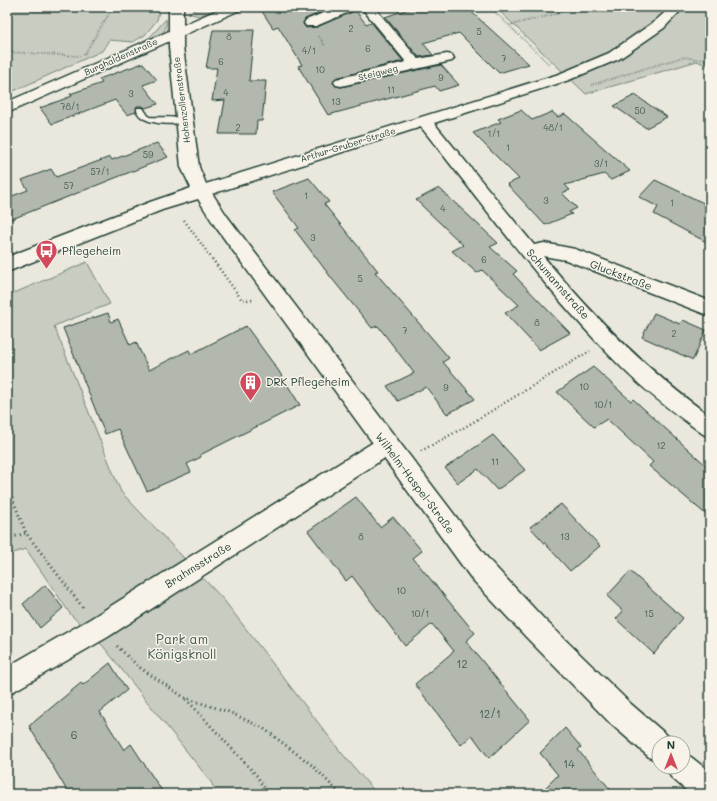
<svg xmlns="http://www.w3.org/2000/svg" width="717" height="801" viewBox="0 0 717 801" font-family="Mali,sans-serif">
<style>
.green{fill:#c8ccc1;stroke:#74847a}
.building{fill:#b2b8ae;stroke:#1f3d34}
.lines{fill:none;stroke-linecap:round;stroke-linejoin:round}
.lane-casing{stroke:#1f3d34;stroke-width:3}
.street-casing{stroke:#1f3d34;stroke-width:3}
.secondary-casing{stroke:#1f3d34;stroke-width:3}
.path-far2{stroke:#1f3d34;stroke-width:2;stroke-dasharray:0.5 2;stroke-linecap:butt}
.path-far1{stroke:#1f3d34;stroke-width:2.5;stroke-dasharray:1 3;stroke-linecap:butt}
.path{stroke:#1f3d34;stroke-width:3;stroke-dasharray:1 3.5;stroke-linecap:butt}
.lane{fill:#f7f3e8;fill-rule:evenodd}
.street{fill:#f7f3e8;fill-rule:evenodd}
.secondary{fill:#f7f3e8;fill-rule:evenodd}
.labels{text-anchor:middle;stroke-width:3;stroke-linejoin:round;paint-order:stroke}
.number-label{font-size:9px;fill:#445c52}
.far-street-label{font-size:9px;fill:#1f3d34;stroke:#f7f3e8}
.poi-label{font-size:11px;fill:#1f3d34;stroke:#f7f3e8;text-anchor:start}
.street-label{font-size:11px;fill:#1f3d34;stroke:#f7f3e8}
.near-number-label{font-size:11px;fill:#445c52}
.near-park-label{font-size:13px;fill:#415a50;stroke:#f7f3e8}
</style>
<rect width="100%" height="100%" fill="#eae8dd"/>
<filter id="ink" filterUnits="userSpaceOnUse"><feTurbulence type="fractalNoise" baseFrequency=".025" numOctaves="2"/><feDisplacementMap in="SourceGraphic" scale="8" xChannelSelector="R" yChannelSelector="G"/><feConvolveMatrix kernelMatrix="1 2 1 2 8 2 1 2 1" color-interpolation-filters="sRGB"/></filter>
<g filter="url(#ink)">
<path class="green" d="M7,7H160L157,20L145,35L133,42L109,40L102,51L7,94Z
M200,7H219L220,8L199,16L188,13Z
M495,7H710V67L697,61L586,94Z
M166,19C169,36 152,40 139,43L150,37Z
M87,262L110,304L54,326L121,492L223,599L340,751L377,794H217L211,782L103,646L71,615L26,549L7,555V296Z"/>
<path class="building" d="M259,7H334L305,19L303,24L306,28L317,27L355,10L366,24L371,22L403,61L336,78L333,83L336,86L341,87L441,65L459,85L439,91L435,86L328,115L298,66L302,65L278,26L273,28Z
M414,7H466L529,64L499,73L459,33L423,43L433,55L419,57L385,17Z
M213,30H254L249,81H266L262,121H257L256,134H219L225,100L212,101L217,68H206Z
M143,63L157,80L143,85L158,104L145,108L143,106H137L136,112L127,115L115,100L52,124L40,108L72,96L70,94L102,83L99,79Z
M635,95L667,117L646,128L614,106Z
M521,110L532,120L552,112L558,117L565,114L630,171L611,180L604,174L565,185L570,190L562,193L577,208L569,212L572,214L545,225L507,184L519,179L473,133L501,122L498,119Z
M157,143L168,157L7,221V198L28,190L22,180L51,169L56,177L110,157L112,160Z
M309,178L329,202L324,204L378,271L375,272L449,358L443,362L475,399L447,414L426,387L398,401L387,386L414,373L378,326L372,328L333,280L295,230L299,228L272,192Z
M655,180L710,206V244L654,214L658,207L639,197Z
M439,188L498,243L490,247L517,271L513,274L570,333L539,350L505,313L519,305L482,270L477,273L452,251L463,245L416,200Z
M108,313L111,322L118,319L130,345L136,342L149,370L189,350L191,354L246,326L278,370L300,405L200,455L201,457L187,464L191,472L147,491L118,429L105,434L63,328Z
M654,313L680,324L683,320L706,330L693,360L642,337Z
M593,367L631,401L633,399L710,469V518L649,466L653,462L607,419L594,427L557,392Z
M493,435L525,470L497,490L478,469L458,483L445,468Z
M356,497L380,527L393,517L422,551L413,558L475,633L466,641L530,720L489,758L472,735L461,745L415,684L454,651L432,624L405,646L352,576L346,581L308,531Z
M561,504L600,546L570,571L530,527Z
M630,571L683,618L654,654L616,619L623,611L607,596Z
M45,585L63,608L40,628L23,604Z
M110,663L127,690L100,712L124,750L131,744L164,794H69L29,726L81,683L83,685Z
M565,728L581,747L578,750L614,794H539L558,775L540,753Z"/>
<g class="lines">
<defs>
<path id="lane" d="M137,108H143L149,117C158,118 183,116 188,120C179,127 135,125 137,108Z"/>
<path id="street" d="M224,7H241L240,10L7,113V102Z
M338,7H355L354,10L316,26H306L304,23L306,20Z
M361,7H374L418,59L447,54L452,55L454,58L452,61L447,62L341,86L336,85L334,82L336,79L406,62Z
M671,7H684L664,28L619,59L569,80L434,123L534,245L544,243L575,249L710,301V316L566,260L543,256C593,316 646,370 710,416V437L703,434C674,413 646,392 621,367C547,293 486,208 421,127L202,197L196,195L194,191L196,187L559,74L609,53L654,22Z
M387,436L394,438L397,445L394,452L108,637L7,695V667L90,619L380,438Z"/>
<path id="secondary" d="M169,7H183V47L199,167L206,184L227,216L489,560L544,619L631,704L669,737L672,743H659V762L649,757L611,724L526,637L471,578L215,226L198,199L162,210L7,272V257L150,202L191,188L181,167L169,47Z
M683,753L691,757L710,772V794H690L671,777L666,767H683Z"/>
</defs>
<use href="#lane" class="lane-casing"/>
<use href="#street" class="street-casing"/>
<use href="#secondary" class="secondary-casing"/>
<path class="path-far2" d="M490,7L550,65
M589,7H605
M510,25L556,14L572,7
M319,36L325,46
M7,52L80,56
M84,55L113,7
M591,85L683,57L710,61"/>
<path class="path-far1" d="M184,220L242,300H255
M421,451L465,427L590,351"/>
<path class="path" d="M7,485L26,533L84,609
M7,539L26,533
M117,646L139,667L185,698L229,712L263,728L313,766L340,794
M186,699L257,776L268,794"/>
<use href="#lane" class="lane"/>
<use href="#street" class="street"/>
<use href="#secondary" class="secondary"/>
</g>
</g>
<defs>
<symbol id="bus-pin" viewBox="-11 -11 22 30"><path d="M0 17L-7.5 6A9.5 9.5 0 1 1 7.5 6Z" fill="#d1495b" stroke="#f7f3e8"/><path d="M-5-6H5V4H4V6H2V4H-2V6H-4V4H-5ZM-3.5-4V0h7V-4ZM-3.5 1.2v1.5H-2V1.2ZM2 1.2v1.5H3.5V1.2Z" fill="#fff"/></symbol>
<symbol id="building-pin" viewBox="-11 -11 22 30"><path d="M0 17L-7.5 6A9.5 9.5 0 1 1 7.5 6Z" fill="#d1495b" stroke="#f7f3e8"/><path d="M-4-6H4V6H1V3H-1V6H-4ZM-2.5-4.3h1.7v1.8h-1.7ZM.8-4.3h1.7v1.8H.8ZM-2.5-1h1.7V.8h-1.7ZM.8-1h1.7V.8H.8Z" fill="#fff"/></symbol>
</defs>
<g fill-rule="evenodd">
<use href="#bus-pin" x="34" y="238" width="25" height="34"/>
<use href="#building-pin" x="238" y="370" width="25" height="34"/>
</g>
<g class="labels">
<g class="number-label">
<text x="351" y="32">2</text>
<text x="479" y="35">5</text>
<text x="229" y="40">8</text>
<text x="368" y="52">6</text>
<text x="309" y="54">4/1</text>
<text x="504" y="62">7</text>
<text x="221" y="65">6</text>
<text x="320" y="73">10</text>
<text x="441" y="81">9</text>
<text x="391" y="93">11</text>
<text x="226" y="96">4</text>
<text x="131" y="97">3</text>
<text x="336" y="105">13</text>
<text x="70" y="110">78/1</text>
<text x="640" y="114">50</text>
<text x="238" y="131">2</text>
<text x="553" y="131">48/1</text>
<text x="494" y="137">1/1</text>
<text x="508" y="151">1</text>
<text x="148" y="158">59</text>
<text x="601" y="167">3/1</text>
<text x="100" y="175">57/1</text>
<text x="69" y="189">57</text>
<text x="306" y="199">1</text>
<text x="546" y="204">3</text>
<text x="672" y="206">1</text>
<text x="443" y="212">4</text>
<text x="313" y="241">3</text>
<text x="484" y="263">6</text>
<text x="360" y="282">5</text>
<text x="537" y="326">8</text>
<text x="405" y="334">7</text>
<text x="674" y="337">2</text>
<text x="584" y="390">10</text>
<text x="446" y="391">9</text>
<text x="603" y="408">10/1</text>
<text x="661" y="449">12</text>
<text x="495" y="465">11</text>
<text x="361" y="540">8</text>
<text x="565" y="540">13</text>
<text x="401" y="594">10</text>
<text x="420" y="617">10/1</text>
<text x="649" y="617">15</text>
</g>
<g class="far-street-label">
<text transform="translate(121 57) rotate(-24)" y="3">Burghaldenstraße</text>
<text transform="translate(378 73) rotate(-14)" y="3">Steigweg</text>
<text transform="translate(182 100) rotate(-97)" y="3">Hohenzollernstraße</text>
<text transform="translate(348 145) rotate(-17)" y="3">Arthur-Gruber-Straße</text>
</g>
<g class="poi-label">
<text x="62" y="255">Pflegeheim</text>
<text x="266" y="386">DRK Pflegeheim</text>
</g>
<g class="street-label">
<text transform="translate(621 275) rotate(21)" y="4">Gluckstraße</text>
<text transform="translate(558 284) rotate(49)" y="4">Schumannstraße</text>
<text transform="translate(415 483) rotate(53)" y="4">Wilhelm-Haspel-Straße</text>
<text transform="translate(198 565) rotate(-32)" y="4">Brahmsstraße</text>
</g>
<g class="near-number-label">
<text x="462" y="668">12</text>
<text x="490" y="718">12/1</text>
<text x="74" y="739">6</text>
<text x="569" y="768">14</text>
</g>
<g class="near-park-label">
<text x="182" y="644">Park am<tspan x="182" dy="15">Königsknoll</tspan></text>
</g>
</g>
<rect width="717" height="801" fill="none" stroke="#f7f3e8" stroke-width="24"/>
<rect x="12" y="12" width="693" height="777" fill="none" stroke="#1f3d34" stroke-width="1.5" filter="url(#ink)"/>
<g transform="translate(671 755)"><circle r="19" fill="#f7f3e8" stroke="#a1aaa0"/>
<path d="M0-3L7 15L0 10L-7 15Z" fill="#d1495b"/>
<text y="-6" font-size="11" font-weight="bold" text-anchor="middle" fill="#1f3d34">N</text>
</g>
</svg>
